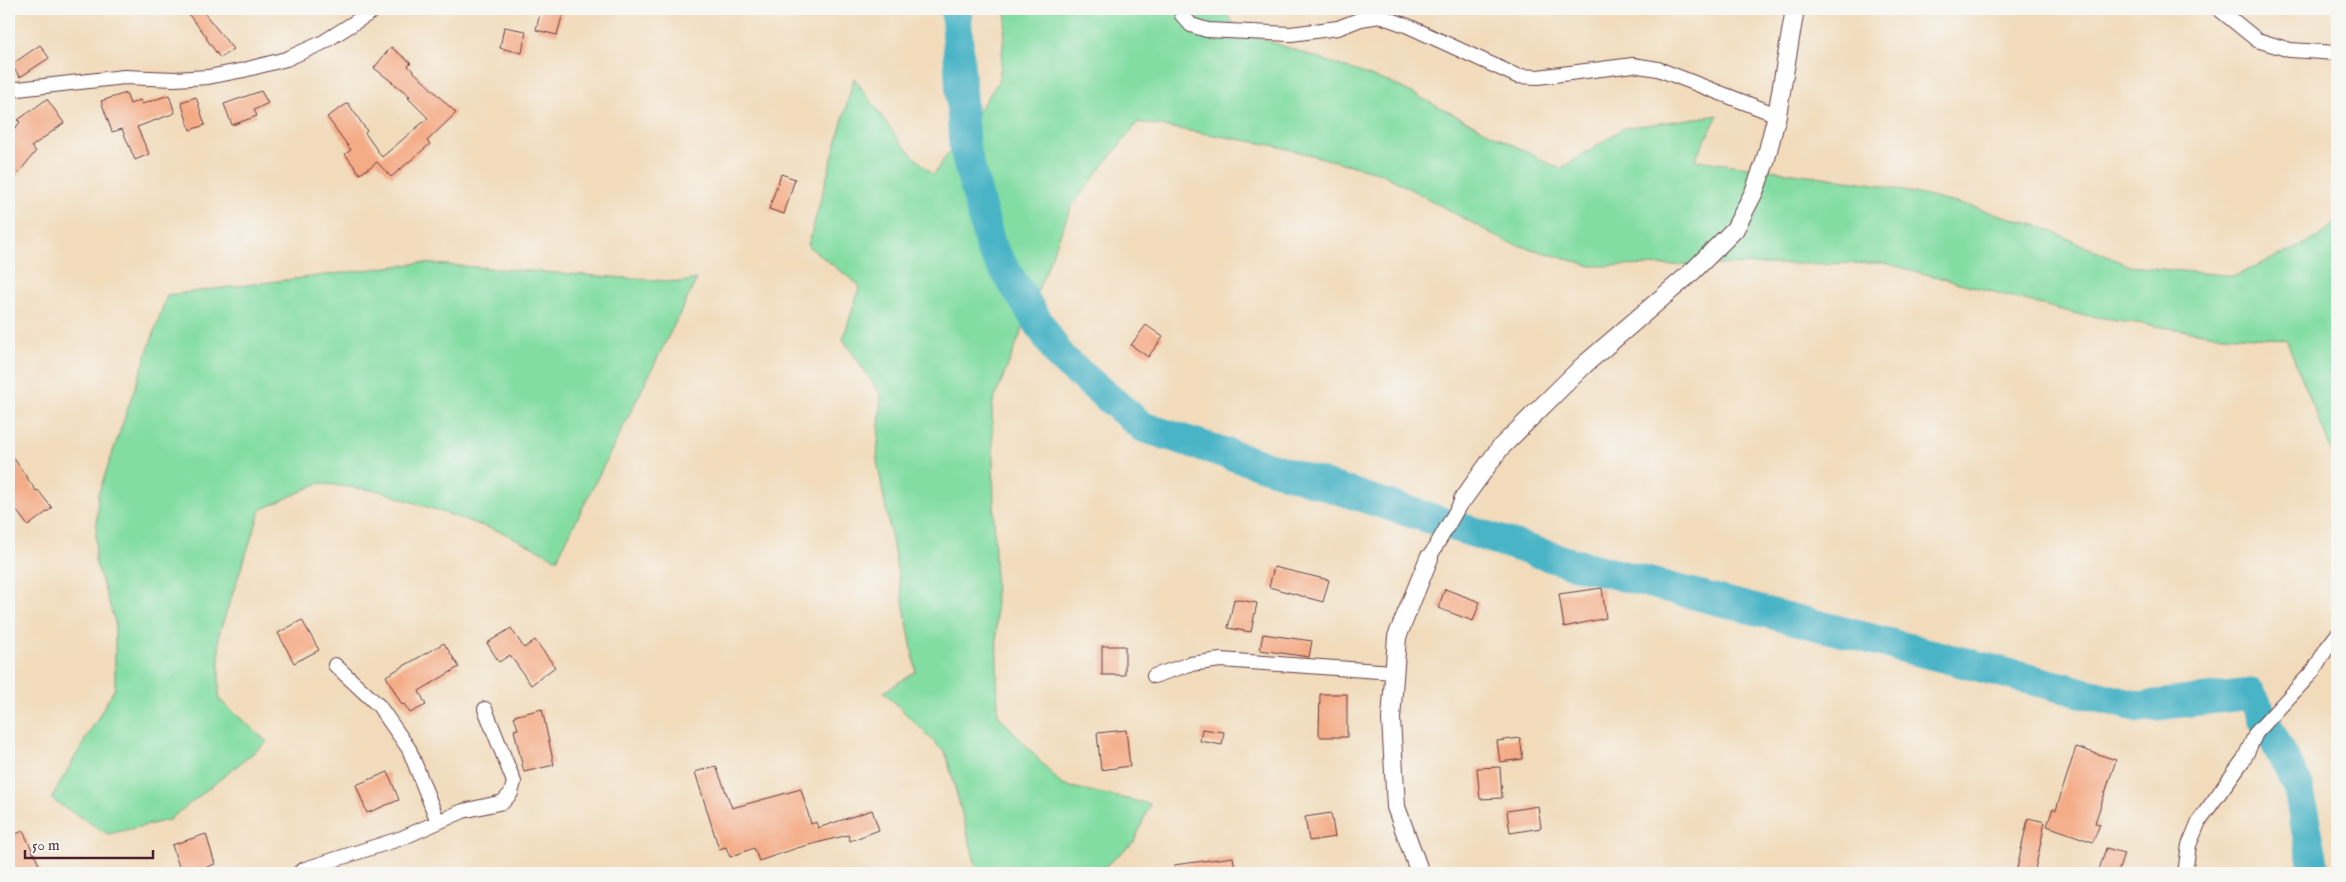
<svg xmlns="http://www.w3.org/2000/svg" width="2346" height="882" viewBox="0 0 2346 882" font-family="'IM FELL English',serif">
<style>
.green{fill:#83dda3;stroke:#667e67}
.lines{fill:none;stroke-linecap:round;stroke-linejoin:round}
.river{stroke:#49b4c6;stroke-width:31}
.building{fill:#f4ac87}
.minor-casing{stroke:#633b41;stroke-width:16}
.tertiary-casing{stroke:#633b41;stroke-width:20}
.minor{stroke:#fff;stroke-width:14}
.tertiary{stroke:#fff;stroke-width:18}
</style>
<rect width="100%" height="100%" fill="#f6f6f2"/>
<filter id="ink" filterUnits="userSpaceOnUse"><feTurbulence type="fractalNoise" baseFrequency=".02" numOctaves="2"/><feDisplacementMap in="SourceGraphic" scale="10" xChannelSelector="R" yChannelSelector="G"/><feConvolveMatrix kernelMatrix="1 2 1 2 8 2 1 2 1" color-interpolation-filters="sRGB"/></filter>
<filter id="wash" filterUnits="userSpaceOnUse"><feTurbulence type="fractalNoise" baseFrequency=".0096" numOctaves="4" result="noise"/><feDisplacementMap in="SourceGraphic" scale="20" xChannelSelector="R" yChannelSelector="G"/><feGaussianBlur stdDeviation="1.12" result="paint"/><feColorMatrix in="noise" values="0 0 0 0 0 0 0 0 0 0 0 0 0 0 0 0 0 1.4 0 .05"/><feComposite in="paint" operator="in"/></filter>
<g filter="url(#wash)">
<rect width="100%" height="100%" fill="#f1dbbb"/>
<path class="green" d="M1007,9H1221L1242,32L1394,84L1560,169L1624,128L1718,115L1695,160L1875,184L1973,207L2042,227L2129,266L2235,276L2317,238L2337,221V464L2286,339L2209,334L2077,314L1884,263L1591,266L1507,242L1381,173L1272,145L1138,122L1072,205L992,405L998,715L1062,785L1150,804L1134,842L1097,873H978L946,754L884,692L916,671L877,460L881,395L843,339L860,286L808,246L854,78L901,143L933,175L999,81Z
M420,263L681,282L697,279L557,559L504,533L380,491L319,483L261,510L219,633V699L267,742L169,820L108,834L51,799L115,688V622L95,560L98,495L167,295Z"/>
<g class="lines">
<path class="river" d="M956,9L964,145L991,248L1061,358L1143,427L1564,561L2139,707L2251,694L2298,786L2315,873"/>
</g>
<g id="blocks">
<path class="building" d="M184,9H201L233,49L220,58L206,38L207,37Z
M541,9H564L557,35L536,30Z
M504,27L526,31L522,53L500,48Z
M40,45L49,58L20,77L11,65Z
M391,47L411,63L408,66L456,113L427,141L430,144L391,177L377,162L360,174L345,154L351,150L327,117L348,103L367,131L365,133L382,157L428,118L408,98L410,96L374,68Z
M261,91L268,103L254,110L257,116L232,125L224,104Z
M126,93L130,104L140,100L142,104L169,95L175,113L137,127L149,154L135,160L122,129L112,132L101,101Z
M196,97L205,125L190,130L181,102Z
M47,99L64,123L31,147L36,151L9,185V136L20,122L18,120Z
M781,174L795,179L784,214L769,209Z
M1146,325L1163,337L1148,357L1131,345Z
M9,451L36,491L38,490L52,508L28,526L9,500Z
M1274,567L1329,580L1323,602L1269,587Z
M1602,588L1606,618L1564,627L1559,594Z
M1445,589L1480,602L1473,621L1438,608Z
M1234,599L1257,603L1251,632L1228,628Z
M302,620L319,650L294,663L278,633Z
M511,628L524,648L535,640L555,667L531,685L510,655L499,662L487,643Z
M1263,634L1312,641L1309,657L1260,650Z
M444,643L459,667L419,691L426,705L410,713L404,704L402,705L386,676Z
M1102,646H1125V675H1102Z
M1320,694H1347V737H1321L1319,734Z
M542,709L554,765L524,772L514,730L518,729L514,716Z
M1202,729L1224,732L1222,745L1200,741Z
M1126,730L1130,766L1101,770L1097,733Z
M1520,738L1523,759L1500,762L1497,741Z
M2076,747L2116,760L2095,823L2100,824L2093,842L2047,826L2053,808L2056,810Z
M716,766L732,808L801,789L811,824L816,822L818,828L872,810L879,830L850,841L848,835L797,848L759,861L754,848L730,857L726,847L719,849L695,772Z
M1500,767L1502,798L1480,799L1477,768Z
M388,772L399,800L367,813L356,785Z
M1538,806L1541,828L1510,833L1507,811Z
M1331,813L1335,837L1309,841L1305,817Z
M2028,818L2045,822L2038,856L2034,873H2016Z
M23,831L43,873H9V837Z
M206,834L215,864L207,867L208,870L197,873H181L172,845Z
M2106,848L2124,853L2118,873H2098Z
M1233,857L1236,873H1175L1174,865Z"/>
</g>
</g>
<g filter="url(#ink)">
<use href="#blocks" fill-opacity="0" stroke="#633b41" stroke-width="1"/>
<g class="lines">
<defs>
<path id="minor" d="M1182,9V15L1191,25L1207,30L1291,34L1338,28L1361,19L1380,16L1408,26L1517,76L1538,77L1633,65L1658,69L1777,115
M2219,9L2257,40L2290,50L2337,53
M9,90L124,77L175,79L208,77L244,70L286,59L322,43L376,9
M1429,558L1463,499
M335,665L379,706L409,749L438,822
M1154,676L1190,664L1221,660L1393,672
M299,873L305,869L402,838L463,811L503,802L511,793L514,782L485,709
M2185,873L2189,845L2199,821L2244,759L2256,733L2314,670L2327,648L2337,635"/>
<path id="tertiary" d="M1463,499L1500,448L1584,365L1693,271L1735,229L1754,192L1765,162L1777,115L1795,9
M1420,873L1396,807L1391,719L1397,637L1429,558"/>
</defs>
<use href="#minor" class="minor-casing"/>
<use href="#tertiary" class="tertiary-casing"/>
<use href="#minor" class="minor"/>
<use href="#tertiary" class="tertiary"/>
</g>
</g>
<rect width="2346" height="882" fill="none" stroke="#f6f6f2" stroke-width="30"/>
<path d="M25 850v8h128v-8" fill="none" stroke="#4a1f2b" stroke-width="2.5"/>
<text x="32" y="850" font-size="15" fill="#4a1f2b" stroke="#f6f6f2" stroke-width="4" paint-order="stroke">50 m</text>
</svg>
